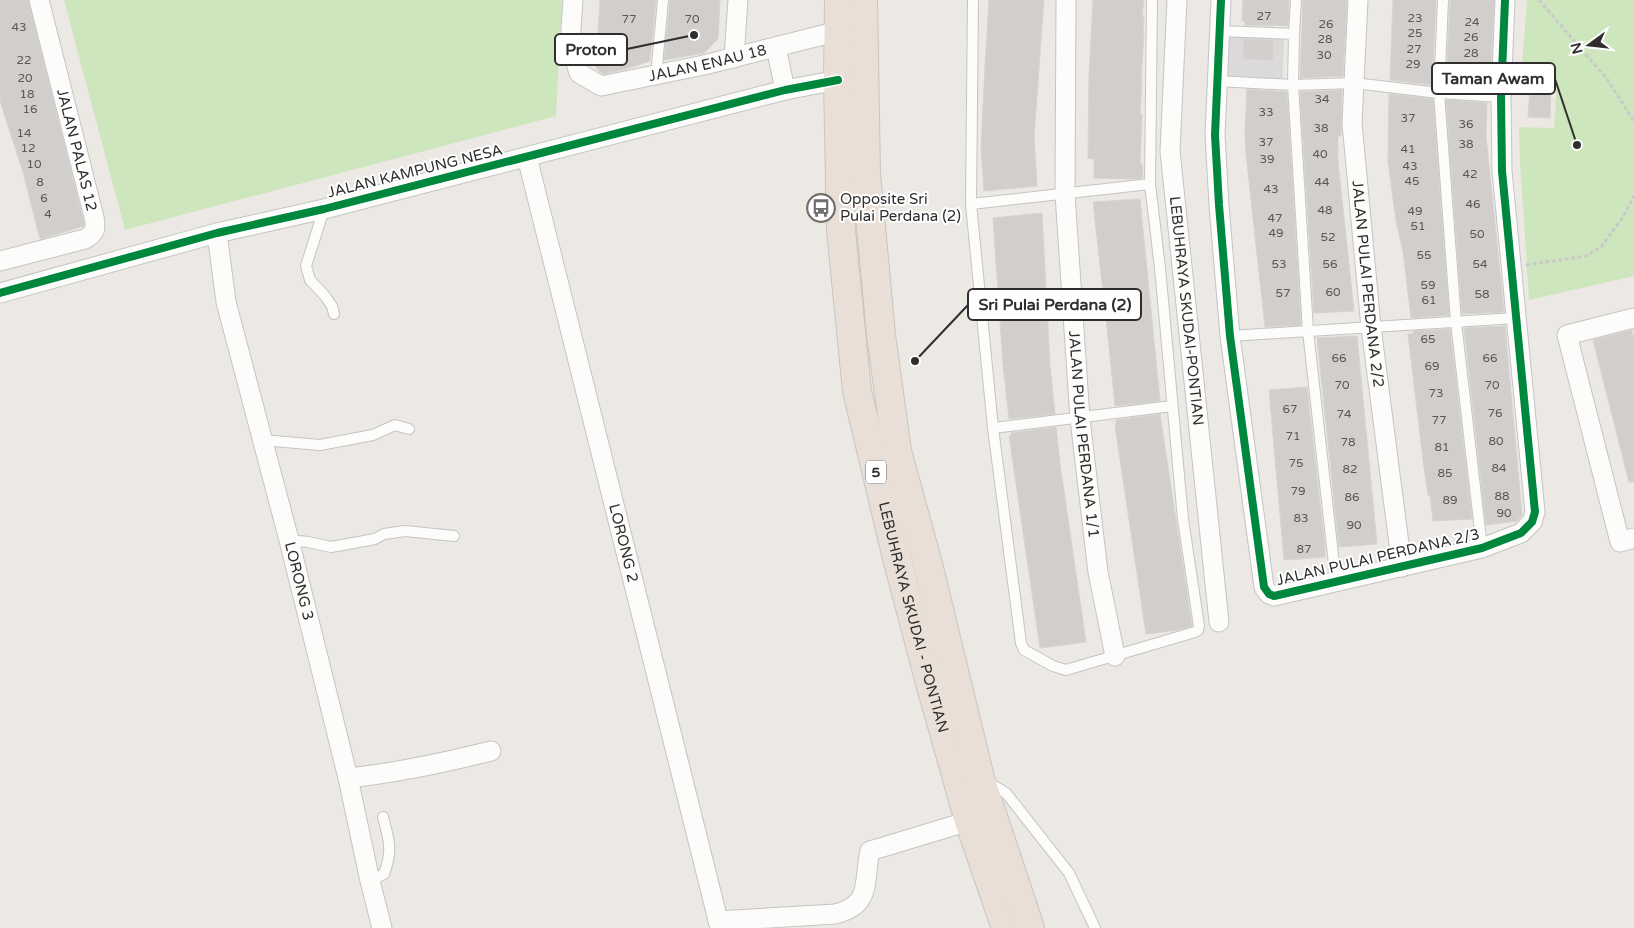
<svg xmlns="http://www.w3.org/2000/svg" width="1634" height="928" viewBox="0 0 1634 928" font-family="'Varela Round',sans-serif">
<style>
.industrial{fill:#dcd9db}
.green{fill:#cee6be}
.building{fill:#d1cecb;stroke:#d7d4d0}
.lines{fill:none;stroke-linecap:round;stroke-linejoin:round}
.lane-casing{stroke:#c5c4c5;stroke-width:12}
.street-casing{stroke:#c5c4c5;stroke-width:21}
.highway-casing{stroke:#c6c5c4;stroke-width:30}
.path{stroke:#c9c9c8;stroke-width:3;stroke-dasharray:4 2.5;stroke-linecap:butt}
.lane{stroke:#fcfcfb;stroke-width:10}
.street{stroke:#fcfcfb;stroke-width:19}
.highway{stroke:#eadfd6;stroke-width:28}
.cycleway-casing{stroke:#fff;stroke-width:11}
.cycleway{stroke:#00873e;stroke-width:8}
.labels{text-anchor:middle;stroke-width:4;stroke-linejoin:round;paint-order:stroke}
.number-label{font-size:12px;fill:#585857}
.shield{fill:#fff;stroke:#6d6d6d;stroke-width:1}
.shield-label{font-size:14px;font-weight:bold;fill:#2e2e2e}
.street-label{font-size:15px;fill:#2e2e2e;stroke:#fff}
.poi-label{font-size:15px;fill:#2e2e2e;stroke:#fff;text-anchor:start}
.leader{fill:none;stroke:#2e2e2e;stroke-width:2}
.callout-dot{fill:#2e2e2e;stroke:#fff;stroke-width:2}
.callout{fill:#fff;stroke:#2e2e2e;stroke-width:2}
.callout-label{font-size:16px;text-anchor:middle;font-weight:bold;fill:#2e2e2e}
</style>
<rect width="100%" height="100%" fill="#ece8e4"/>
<path class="industrial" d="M1227,35L1284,38L1283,79L1225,77Z"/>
<path class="green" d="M64,0H562L556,116L125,230Z
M1527,0H1634V276L1529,300L1520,161L1519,127L1554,128L1557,81L1521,79Z"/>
<path class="building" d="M0,0H28L83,219L84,226L40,239L23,172L0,101Z
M600,0H656L650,61L626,69L603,74L596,68Z
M670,0H720L718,39L704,53L664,60Z
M989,0H1044L1034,137L1037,186L984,191L981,148L985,66Z
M1093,0H1144L1142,16H1144L1143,32H1144L1141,81H1142L1140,114H1142L1140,164H1142L1143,178L1133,179L1094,178V159L1088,158L1089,76Z
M1243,0H1289L1288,26L1274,25V26L1245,25V21H1242Z
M1303,0H1347L1343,76L1300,78Z
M1393,0H1436L1432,85L1390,80Z
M1450,0H1494L1490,89L1446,87Z
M1244,39L1273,40V60L1243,59Z
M1530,87L1551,88L1550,118L1528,117Z
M1247,89L1287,92L1301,325L1265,327L1246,154L1245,132Z
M1342,90L1341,136H1338V162L1354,311L1314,313L1300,92Z
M1389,94L1433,99L1449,315L1411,318L1403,251L1396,221L1388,161Z
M1446,100L1487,103L1486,136L1504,312L1462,314Z
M1140,199L1160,401L1115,406L1109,346L1093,202Z
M1042,213L1050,365L1055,414L1009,419L1003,364L993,218Z
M1505,326L1522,515L1517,521L1486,525L1464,328Z
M1450,329L1472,519L1433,521L1430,495H1428L1424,468L1408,334H1413V331Z
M1632,330L1634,339V482H1629L1593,340Z
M1357,336L1377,544L1339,547L1317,338Z
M1307,387L1325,547V557L1284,560L1269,390Z
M1160,414L1192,626L1178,630L1146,634L1115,426L1116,425V420Z
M1056,427L1060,464L1086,642L1040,648L1009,436H1011V433Z"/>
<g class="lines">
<defs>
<path id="lane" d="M973,0L971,204L993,428L1021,643L1024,650L1053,666L1066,670L1195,632L1198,630L1199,626L1183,519L1160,268L1150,184L1152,0
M1296,0L1294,34L1293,85L1308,331L1336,582
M1443,0L1439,93L1456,322L1482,548
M1219,31L1294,34
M656,76L663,0
M1216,81L1293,85L1354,83L1439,93L1501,97
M971,204L1150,184
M324,209L306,266L310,280L325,296L332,306L334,314
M1230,336L1516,318
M993,428L1172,406
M262,440L320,445L373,435L395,425L409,429
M289,540L308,542L331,547L375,539L384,534L405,531L454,536
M988,782L1006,793L1069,873L1095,928
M370,881L384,874C393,850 389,840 383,817"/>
<g id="street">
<path id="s1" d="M573,0L570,44L579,73L601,86L704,65L839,31"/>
<path id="s2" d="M1066,0L1065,194L1080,419L1098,572L1115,656"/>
<path id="s3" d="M1177,0L1170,151L1219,622"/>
<path d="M1221,0L1215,135L1219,205L1230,336L1264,587L1269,594L1274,596L1482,548L1521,533L1532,522L1535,512L1502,171L1501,97L1505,0"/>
<path id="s4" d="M1358,0L1352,123L1371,327L1402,567"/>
<path d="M776,47L785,90"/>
<path d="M734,58L738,0"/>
<path id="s5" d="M527,157L720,928"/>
<path id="s6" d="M217,233L226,302L289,540L348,778L370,881L382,928"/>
<path d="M0,261L85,239C96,233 96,228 94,217L39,0"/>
<path d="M0,293L217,233L324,209L785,90L838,80"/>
<path d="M1634,318L1567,335L1620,542L1634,538"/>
<path d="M348,778C396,773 443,763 491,751"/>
<path d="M718,921L835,914C873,905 863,881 870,851L969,821"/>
</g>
<g id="highway">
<path id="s7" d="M839,0L838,80L841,231L857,391L897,558L930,683L969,821L1006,928"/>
<path d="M863,0L866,173L881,335L897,451L929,568L980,778L1030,928"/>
</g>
</defs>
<use href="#lane" class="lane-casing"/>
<use href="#street" class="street-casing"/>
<use href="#highway" class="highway-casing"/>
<path class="path" d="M1539,0L1607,79L1634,121
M1526,265L1586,256L1601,247L1623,217L1634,196"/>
<use href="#lane" class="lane"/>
<use href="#street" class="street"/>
<use href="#highway" class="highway"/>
<defs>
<path id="cycleway" d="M1221,0L1215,135L1219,205L1230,336L1264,587L1269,594L1274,596L1482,548L1521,533L1532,522L1535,512L1502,171L1501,97L1505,0
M0,293L217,233L324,209L785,90L838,80"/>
</defs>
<use href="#cycleway" class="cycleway-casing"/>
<use href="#cycleway" class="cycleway"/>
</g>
<defs>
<symbol id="bus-ring" viewBox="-11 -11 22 22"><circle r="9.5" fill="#fff" stroke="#706f6e" stroke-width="1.5"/><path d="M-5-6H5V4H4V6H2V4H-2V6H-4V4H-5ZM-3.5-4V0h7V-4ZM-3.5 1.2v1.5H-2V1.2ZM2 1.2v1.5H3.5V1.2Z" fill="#706f6e"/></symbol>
</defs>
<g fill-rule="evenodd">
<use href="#bus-ring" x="805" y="192" width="32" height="32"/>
</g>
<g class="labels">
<g class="number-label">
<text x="1264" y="20">27</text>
<text x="1415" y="22">23</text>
<text x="629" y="23">77</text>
<text x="692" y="23">70</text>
<text x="1472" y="26">24</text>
<text x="1326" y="28">26</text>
<text x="19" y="31">43</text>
<text x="1415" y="37">25</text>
<text x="1471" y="41">26</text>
<text x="1325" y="43">28</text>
<text x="1414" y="53">27</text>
<text x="1471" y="57">28</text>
<text x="1324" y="59">30</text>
<text x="24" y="64">22</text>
<text x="1413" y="68">29</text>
<text x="25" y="82">20</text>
<text x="27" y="98">18</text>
<text x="1322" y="103">34</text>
<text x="30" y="113">16</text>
<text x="1266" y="116">33</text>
<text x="1408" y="122">37</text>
<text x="1466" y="128">36</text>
<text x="1321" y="132">38</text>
<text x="24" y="137">14</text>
<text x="1266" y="146">37</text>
<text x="1466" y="148">38</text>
<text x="28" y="152">12</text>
<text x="1408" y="153">41</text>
<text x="1320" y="158">40</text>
<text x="1267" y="163">39</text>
<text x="34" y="168">10</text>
<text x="1410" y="170">43</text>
<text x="1470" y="178">42</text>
<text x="1412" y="185">45</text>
<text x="40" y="186">8</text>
<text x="1322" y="186">44</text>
<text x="1271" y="193">43</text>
<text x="44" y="202">6</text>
<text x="1473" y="208">46</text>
<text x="1325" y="214">48</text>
<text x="1415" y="215">49</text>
<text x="48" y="218">4</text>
<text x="1275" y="222">47</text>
<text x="1418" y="230">51</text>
<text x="1276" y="237">49</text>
<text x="1477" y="238">50</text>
<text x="1328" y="241">52</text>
<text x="1424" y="259">55</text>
<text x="1279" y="268">53</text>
<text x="1330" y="268">56</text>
<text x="1480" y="268">54</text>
<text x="1428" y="289">59</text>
<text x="1333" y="296">60</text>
<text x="1283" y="297">57</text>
<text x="1482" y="298">58</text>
<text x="1429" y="304">61</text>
<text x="1428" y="343">65</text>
<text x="1339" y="362">66</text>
<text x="1490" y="362">66</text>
<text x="1432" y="370">69</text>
<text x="1342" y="389">70</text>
<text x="1492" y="389">70</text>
<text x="1436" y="397">73</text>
<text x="1290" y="413">67</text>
<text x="1495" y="417">76</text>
<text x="1344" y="418">74</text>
<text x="1439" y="424">77</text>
<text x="1293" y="440">71</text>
<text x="1496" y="445">80</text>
<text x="1348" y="446">78</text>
<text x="1442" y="451">81</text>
<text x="1296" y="467">75</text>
<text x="1499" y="472">84</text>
<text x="1350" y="473">82</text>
<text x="1445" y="477">85</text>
<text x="1298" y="495">79</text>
<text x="1502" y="500">88</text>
<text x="1352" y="501">86</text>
<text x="1450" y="504">89</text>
<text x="1504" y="517">90</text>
<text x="1301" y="522">83</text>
<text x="1354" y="529">90</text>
<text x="1304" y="553">87</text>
</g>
<rect class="shield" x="866" y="460.5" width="20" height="23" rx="4"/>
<g class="shield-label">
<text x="876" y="477">5</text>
</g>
<g class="street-label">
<text dy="5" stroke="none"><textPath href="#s1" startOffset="209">JALAN ENAU 18</textPath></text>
<text transform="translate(77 150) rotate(76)" y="5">JALAN PALAS 12</text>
<text transform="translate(415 171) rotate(-14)" y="5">JALAN KAMPUNG NESA</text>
<text dy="5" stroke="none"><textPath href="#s4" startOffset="285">JALAN PULAI PERDANA 2/2</textPath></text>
<text dy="5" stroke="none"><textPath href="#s3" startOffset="312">LEBUHRAYA SKUDAI-PONTIAN</textPath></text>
<text dy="5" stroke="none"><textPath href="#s2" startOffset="435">JALAN PULAI PERDANA 1/1</textPath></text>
<text dy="5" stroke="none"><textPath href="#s5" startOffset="398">LORONG 2</textPath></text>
<text transform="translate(1378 557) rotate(-13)" y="5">JALAN PULAI PERDANA 2/3</text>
<text dy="5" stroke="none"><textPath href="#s6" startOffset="358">LORONG 3</textPath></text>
<text dy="5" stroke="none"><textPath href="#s7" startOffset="625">LEBUHRAYA SKUDAI - PONTIAN</textPath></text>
</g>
<g class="poi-label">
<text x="840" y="204">Opposite Sri<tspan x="840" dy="17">Pulai Perdana (2)</tspan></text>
</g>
</g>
<path class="leader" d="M694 35L627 49M1577 145L1555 79M915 361L968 305"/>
<g class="callout-dot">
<circle cx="694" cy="35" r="5"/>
<circle cx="1577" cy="145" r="5"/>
<circle cx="915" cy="361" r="5"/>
</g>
<g class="callout">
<rect x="555" y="34" width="72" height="31" rx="5"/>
<rect x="1432" y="63" width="123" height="31" rx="5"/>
<rect x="968" y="289" width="173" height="31" rx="5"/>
</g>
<g class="callout-label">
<text x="591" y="55">Proton</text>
<text x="1493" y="84">Taman Awam</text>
<text x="1055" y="310">Sri Pulai Perdana (2)</text>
</g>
<g transform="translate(1589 45) rotate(255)" stroke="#ffffff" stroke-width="4" paint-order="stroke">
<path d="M0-4L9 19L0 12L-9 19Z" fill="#2e2e2e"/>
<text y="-8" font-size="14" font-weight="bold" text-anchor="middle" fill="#2e2e2e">N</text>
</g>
</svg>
